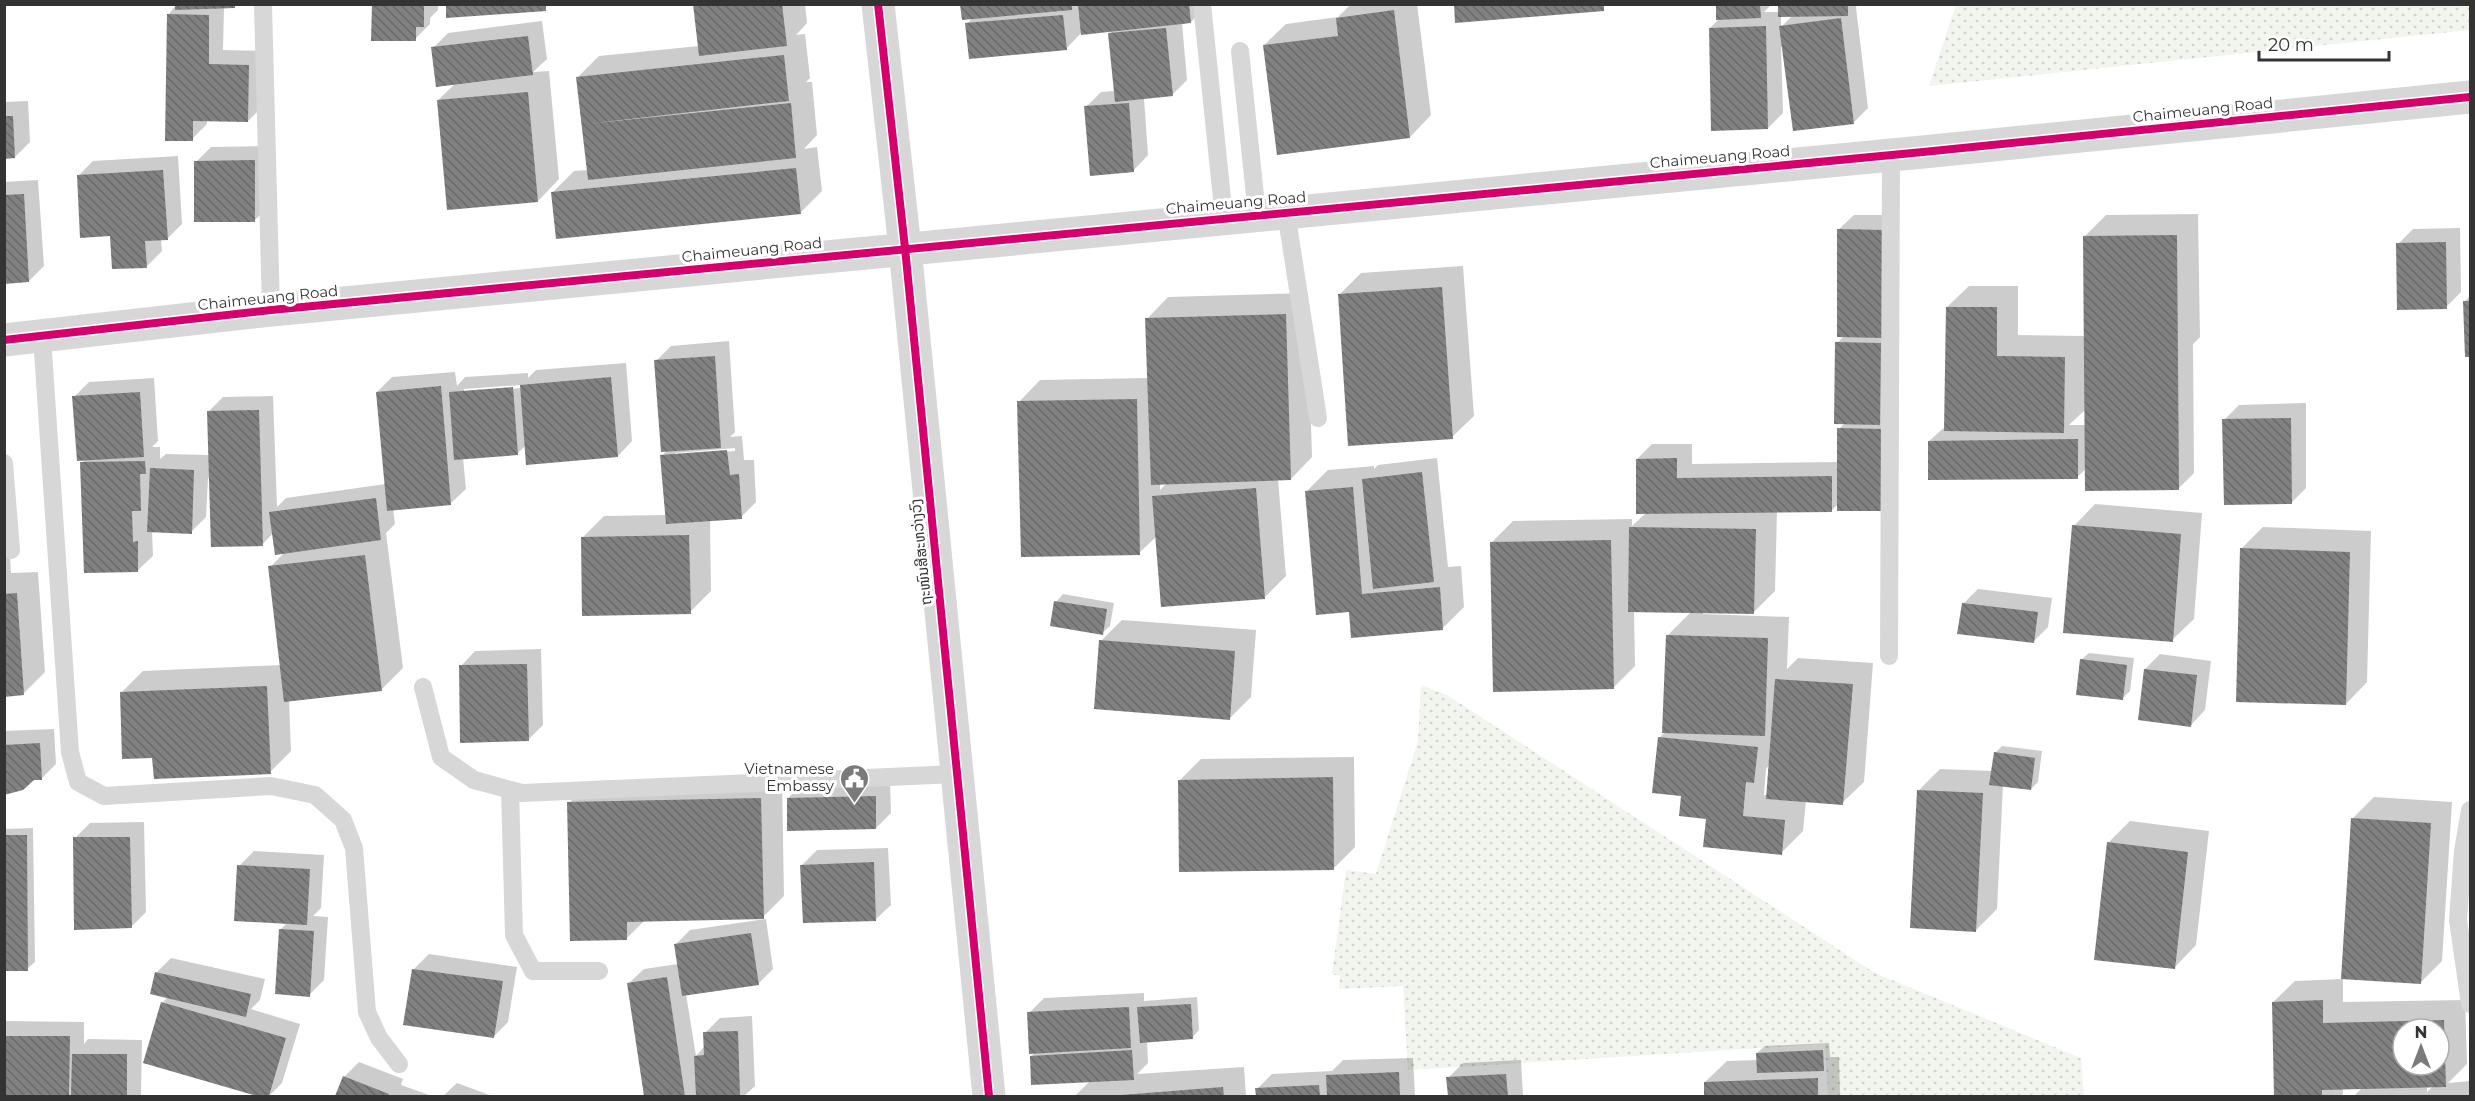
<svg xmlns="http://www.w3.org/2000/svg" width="2475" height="1101" viewBox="0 0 2475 1101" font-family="Montserrat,'Noto Sans Lao',sans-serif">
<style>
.grass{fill:url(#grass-dots)}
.shadow{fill:#0003;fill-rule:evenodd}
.building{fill:url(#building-back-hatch);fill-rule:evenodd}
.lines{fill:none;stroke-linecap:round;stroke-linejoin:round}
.service{stroke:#d7d7d7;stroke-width:18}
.minor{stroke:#d7d7d7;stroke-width:33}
.cycleway-casing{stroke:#fff;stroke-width:11}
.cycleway{stroke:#d6006c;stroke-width:8}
.labels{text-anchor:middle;stroke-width:6;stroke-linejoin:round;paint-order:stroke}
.street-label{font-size:15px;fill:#333;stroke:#fff}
.poi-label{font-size:15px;fill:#333;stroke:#fff;text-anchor:end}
</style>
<defs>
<pattern id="grass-dots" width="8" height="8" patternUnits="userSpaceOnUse" patternTransform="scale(1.5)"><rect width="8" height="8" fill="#f1f5ed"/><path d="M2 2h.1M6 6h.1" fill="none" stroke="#cfd2cc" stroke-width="1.8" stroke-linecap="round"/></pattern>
<pattern id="building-back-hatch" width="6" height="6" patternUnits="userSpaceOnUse" patternTransform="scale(1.5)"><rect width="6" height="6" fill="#818181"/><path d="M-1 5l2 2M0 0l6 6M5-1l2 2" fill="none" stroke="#6a6a6a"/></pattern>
</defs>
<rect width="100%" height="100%" fill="#fff"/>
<path class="grass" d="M1956,5H2470V30L1929,86Z
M1421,685L1447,695L1875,973L2081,1058L2084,1096H1828L1825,1044L1408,1070L1403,986L1339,989L1340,976L1332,974L1346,870L1376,874L1418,741Z"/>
<path class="shadow" d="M177,4H237L234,7H224L223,50L263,51V106L248,121L207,120V124L192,139L168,15Z
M373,4H438V10L430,18V24L415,39Z
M695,4H805L807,23L796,35L805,34L810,78L806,82H812L817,135L804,149L817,147L822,191L800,213L552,193L574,171L588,170L577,78L599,56L699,46Z
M962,4H1208L1191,22L1182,23L1187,80L1172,95L1144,98L1148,155L1134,170L1086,107L1101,92L1115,91L1110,34L1114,30L1081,33L1066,49L967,24L973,17Z
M1351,4H1417L1431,115L1410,137L1264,45L1286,24L1338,17Z
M1717,4H1772L1764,12H1780L1779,4H1858L1856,7L1868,108L1853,123L1781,46L1783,113L1768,128L1710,28L1720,18ZM1781,15H1793L1781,27Z
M542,21L547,59L533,72L549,71L559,179L538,201L438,100L456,83L433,48L448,33Z
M28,101L30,142L15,157H4V102Z
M270,146V205L255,220L196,162L211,147Z
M178,156L182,224L167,239H161L162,251L147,266L111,234L78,176L93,161Z
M38,180L44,266L29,281L4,282V182Z
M2198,214L2200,337L2193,344L2194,473L2179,488L2086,469L2077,477L1929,441L1946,426L1947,307L1969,286H2018V335L2085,336L2084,237L2106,215ZM2086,409V425H2069Z
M1854,215H1898L1897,415L1838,504L1831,511H1777L1775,591L1754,612L1703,611V614L1789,617L1787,669L1798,658L1873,663L1864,782L1842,803L1806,801L1803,831L1781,853L1707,818L1683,795L1659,738L1666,731L1668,635L1692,611L1634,610L1635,666L1613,688L1492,542L1513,521L1632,519V526L1646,513L1637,459L1652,444H1692V464L1838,462L1839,429L1845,423L1837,343L1844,336L1839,229ZM1770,764L1768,795H1764L1766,769Z
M2460,228L2461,292L2446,307L2398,244L2413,229Z
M1463,266L1474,416L1452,437L1339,295L1361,273Z
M1307,293L1312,457L1291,479H1278L1286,576L1264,598L1157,536L1139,553L1019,402L1040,380L1149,378L1147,319L1168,297ZM1167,483L1160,490V484Z
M2470,296V355L2467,356L2465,301Z
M729,341L735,432L730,437L742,436L744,460H754L756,502L741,517L710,520L711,591L690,612L582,538L604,516L666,515L662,456L667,450L656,361L671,346ZM735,448V451L675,456V453Z
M626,363L632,441L618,456L526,445L517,454L463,458L466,489L451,503L393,509L395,524L386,533L403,668L381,690L289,700L291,751L270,772L154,756L121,693L143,671L282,665L270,567L285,552L273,533L262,545L210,478H208L206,517L191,532L152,531L153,556L138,570L82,463L86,459L74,397L89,382L154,378L158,441L152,447H160V459L166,454L209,455L208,412L223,397L273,396L277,507L286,498L386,484L377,392L392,377L455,372L457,386L465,377L528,373V378L536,370ZM521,385V388L464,392V389Z
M2306,403V488L2291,503L2224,420L2239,405Z
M1437,458L1448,567L1461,566L1464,607L1442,629L1350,611L1307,491L1328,470L1374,466V469L1378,465Z
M2095,504L2202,513L2194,619L2172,640L2074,526Z
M4,522H8L11,573L38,572L45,672L23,694L4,695Z
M2263,527L2371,531L2367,682L2346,704L2241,549Z
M1978,589L2052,598L2048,627L2033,642L1963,604Z
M1063,594L1114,603L1110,626L1102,633L1056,602Z
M1122,620L1256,630L1251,697L1230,718L1101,641Z
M541,649L543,725L528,740L461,666L475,651Z
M2089,653L2134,658L2130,691L2122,699L2081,660Z
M2160,654L2211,661L2205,710L2191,725L2145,669Z
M54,729L56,764L41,779H34L22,789L4,794V731Z
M2002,746L2042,751L2038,782L2031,789L2003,785L1997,909L1976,930L1919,790L1940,769L1993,771L1995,753Z
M1354,757L1355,847L1334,868L1180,780L1201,759Z
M782,777L784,896L763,917L645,920L627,938L569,803L591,781Z
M890,782L891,813L876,828L788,798L803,783Z
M2374,797L2452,802L2442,961L2420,983L2343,978V1002L2465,1000L2467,1064L2448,1083L2470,1081V1096H2354L2363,1087L2343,1088V1094L2341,1096H2276L2273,1002L2295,981L2342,979L2353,818ZM2403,1029H2439V1065H2403ZM2427,1086H2433L2427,1092Z
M2130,821L2209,831L2196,945L2175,967L2108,843Z
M144,822L146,912L131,927L75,838L90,823Z
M33,828L35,962L27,969H4V829Z
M888,848L891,905L876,919L802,865L817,850Z
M254,851L324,855L321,908L313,916L328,917L324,980L309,995L280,930L288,922L239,866Z
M766,919L773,969L758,984L686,994L696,1056L705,1046V1033L720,1018L752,1016L755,1086L744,1096H646L629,983L644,969L678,964L675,945L690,930Z
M429,954L517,967L508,1022L493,1037L405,1023L414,969Z
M171,958L265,979L260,1000L251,1009L300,1024L282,1083L269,1096H262L145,1062L163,1002L168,997L156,973Z
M1144,993V1001L1197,997L1199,1030L1192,1038L1147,1041L1148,1063L1137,1074L1244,1067L1246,1096H1075L1091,1080L1031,1056L1036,1052L1029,1013L1044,998Z
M4,1021L84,1022V1044L88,1039L142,1040L141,1096L4,1095Z
M1829,1043L1830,1057H1839L1840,1096H1706L1705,1082L1727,1061L1758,1060L1757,1053L1765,1046Z
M1413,1058L1415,1096H1257V1089L1272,1074L1332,1071L1343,1060Z
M1521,1060L1523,1096H1449L1448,1078L1463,1063Z
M359,1062L403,1079L401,1085L432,1096H336L344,1077Z
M457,1083L492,1096H443Z"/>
<path class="building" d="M175,4H235V8L175,10Z
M372,4H424V27H416V41H371Z
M446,4H546V11L446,18Z
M693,4H782L787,46L699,56Z
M960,4H1072V10L962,20Z
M1078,4H1189L1191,23L1081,35Z
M1454,4H1604V11L1455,23Z
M1716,4H1760L1761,18L1716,20Z
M1778,4H1848V16L1778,17Z
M1394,10L1410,138L1277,155L1263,45L1338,36L1336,18Z
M167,14L209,15V64L249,65L248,122L193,121V141H165Z
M1063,15L1067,50L969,59L965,23Z
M1841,18L1854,124L1793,131L1779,26Z
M1766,26L1768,129L1711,131L1709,28Z
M1166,28L1173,96L1115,102L1108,33Z
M528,36L533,75L436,87L431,47Z
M784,55L789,101L586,124L791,103L796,158L588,180L576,77Z
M528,92L538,202L447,210L437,100Z
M1129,103L1134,172L1090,176L1084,106Z
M4,116H13L15,158L4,159Z
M255,160V222H194V161Z
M796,168L801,214L556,239L551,192Z
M163,170L168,240L145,241L147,268L112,269L110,236L80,238L77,175Z
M24,194L29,282L4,284V195Z
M1837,229L1884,230L1883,338L1837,337Z
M2177,235L2179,490L2085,491L2083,236Z
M2446,242L2447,309L2397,310L2396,243Z
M1442,287L1453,439L1348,446L1338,294Z
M2463,301H2470V357H2465Z
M1946,307H1997V356L2065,357L2064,433L1944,431Z
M1286,314L1291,480L1151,485L1145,318Z
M1835,342L1881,343L1880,425L1834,424Z
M715,356L721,448L661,452L654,360Z
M611,377L618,457L526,465L520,385Z
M441,386L451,505L387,511L376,392Z
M513,387L518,455L454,460L449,392Z
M140,392L144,457L77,461L72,396Z
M1137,399L1140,555L1021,557L1017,401Z
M259,410L263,546L211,547L207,411Z
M2291,418L2292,504L2224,505L2222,419Z
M1837,428L1883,429L1882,511H1837Z
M2078,439V479L1928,480V441Z
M727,450L730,475L739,474L742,519L666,524L660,455Z
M1677,458V478L1832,476V512L1636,514V459Z
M145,461L146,474H140L141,511H132L133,542L138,541V572L84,573L80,462Z
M150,468L194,470L192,534L147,532Z
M1422,472L1434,582L1373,589L1362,479Z
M1353,487L1362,594L1440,587L1443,630L1351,638L1349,612L1316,615L1305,491Z
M1256,488L1265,599L1161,607L1152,496Z
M376,498L381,540L275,555L269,512Z
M2072,525L2181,534L2173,642L2063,633Z
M1629,527L1756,529L1754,614L1628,612Z
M689,535L691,614L582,616L581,537Z
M1611,540L1614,689L1493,692L1490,542Z
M2240,548L2350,552L2346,705L2236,702Z
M365,555L382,691L284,702L268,566Z
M17,593L24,695L4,697V594Z
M1054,601L1107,609L1103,635L1050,626Z
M1962,603L2038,612L2034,643L1957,634Z
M1666,635L1768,638L1765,736L1662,733Z
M1099,640L1235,651L1230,720L1094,709Z
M2080,659L2127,665L2123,700L2076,695Z
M527,664L529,741L460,743L459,665Z
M2144,669L2197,675L2191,727L2138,720Z
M1775,679L1853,684L1843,805L1766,799Z
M267,686L271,774L154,779L152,758L122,759L120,692Z
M1658,737L1758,747L1754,783L1746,782L1743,816L1785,820L1782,855L1703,847L1706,819L1679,816L1681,796L1652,793Z
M40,743L42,780H34L23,790L4,795V745Z
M1994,752L2035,758L2031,790L1989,785Z
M1333,777L1334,870L1179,872L1178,780Z
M1917,790L1983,793L1976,932L1910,928Z
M876,796V829L787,831V798Z
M761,798L764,919L627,922V940L570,941L567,802Z
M2351,818L2431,823L2421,984L2341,979Z
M4,835H27L28,971H4Z
M73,837H130L132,928L74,930Z
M2107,842L2188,852L2175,969L2094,960Z
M874,862L876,921L803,923L800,865Z
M237,865L310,869L307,925L234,921Z
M279,929L314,931L310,997L275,994Z
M751,933L759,985L682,996L674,944Z
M412,969L503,981L494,1038L403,1025Z
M155,972L251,994L246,1017L150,994Z
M667,977L685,1096H644L627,983Z
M2323,1000V1023L2444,1020L2446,1087L2322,1090V1096H2274L2272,1002ZM2403,1029H2439V1065H2403Z
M161,1002L286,1038L269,1096H257L143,1063Z
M1191,1004L1193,1039L1140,1043L1137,1007Z
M1129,1007L1131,1048L1029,1054L1027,1012Z
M738,1031L740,1096H696L694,1056L704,1055L703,1032Z
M4,1036H70L69,1096H4Z
M1132,1050L1134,1080L1031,1085L1030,1056Z
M1823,1050L1824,1071L1757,1073L1756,1053Z
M72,1054H127V1096H71Z
M1399,1072L1400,1096H1327L1326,1075Z
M1506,1074L1508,1096H1448L1446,1077Z
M343,1076L389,1094L388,1096H335Z
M1818,1078V1096H1704V1082Z
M1319,1085L1320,1096H1256L1255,1088Z
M1223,1087L1224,1096H1121V1095Z"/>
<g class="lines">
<path class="service" d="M263,4L271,310
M1202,4L1224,218
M1240,51L1257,215
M1286,212L1318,418
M42,337L70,752L78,782L104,796L271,786L315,795L343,820L354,848L367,1012L379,1038L399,1064
M4,463L11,550
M1889,656L1891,155
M423,687L441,757L474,780L522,793L957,774
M510,790L514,935L533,971H599
M2470,810L2463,851L2458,920L2470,1004"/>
<path class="minor" d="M878,4L905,248L989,1096
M4,340L271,310L1923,152L2470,97"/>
<defs>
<path id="cycleway" d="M878,4L905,248L989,1096
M4,340L271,310L1923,152L2470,97"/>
</defs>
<use href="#cycleway" class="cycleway-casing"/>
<use href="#cycleway" class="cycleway"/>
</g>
<defs>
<symbol id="civic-pin" viewBox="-11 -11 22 30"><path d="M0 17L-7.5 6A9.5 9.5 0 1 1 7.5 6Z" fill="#7a7a7a" stroke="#fff"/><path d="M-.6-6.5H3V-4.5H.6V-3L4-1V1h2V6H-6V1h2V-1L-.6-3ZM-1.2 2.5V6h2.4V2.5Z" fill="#fff"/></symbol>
</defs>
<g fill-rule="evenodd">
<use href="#civic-pin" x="838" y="762" width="33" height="45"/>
</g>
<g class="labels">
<g class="street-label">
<text transform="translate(2203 110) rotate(-6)" y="5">Chaimeuang Road</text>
<text transform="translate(1720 157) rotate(-5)" y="5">Chaimeuang Road</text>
<text transform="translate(1236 203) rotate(-5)" y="5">Chaimeuang Road</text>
<text transform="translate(752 250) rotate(-6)" y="5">Chaimeuang Road</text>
<text transform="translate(268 298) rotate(-6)" y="5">Chaimeuang Road</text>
<text transform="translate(921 552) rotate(-96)" y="5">ຖະໜົນສີສະຫວ່າງວົງ</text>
</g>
<g class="poi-label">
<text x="834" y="774">Vietnamese<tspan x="834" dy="17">Embassy</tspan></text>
</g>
</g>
<rect width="2475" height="1101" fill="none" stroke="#333333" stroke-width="12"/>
<g transform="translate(2421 1047)"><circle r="28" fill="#ffffff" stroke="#adadad" stroke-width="1.5"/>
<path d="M0-4.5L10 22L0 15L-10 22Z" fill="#7a7a7a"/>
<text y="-9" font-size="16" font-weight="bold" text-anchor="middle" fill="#333333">N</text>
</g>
<path d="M2259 51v9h130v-9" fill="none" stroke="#333333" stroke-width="3"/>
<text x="2268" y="51" font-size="18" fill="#333333" stroke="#ffffff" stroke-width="4.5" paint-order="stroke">20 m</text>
</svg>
